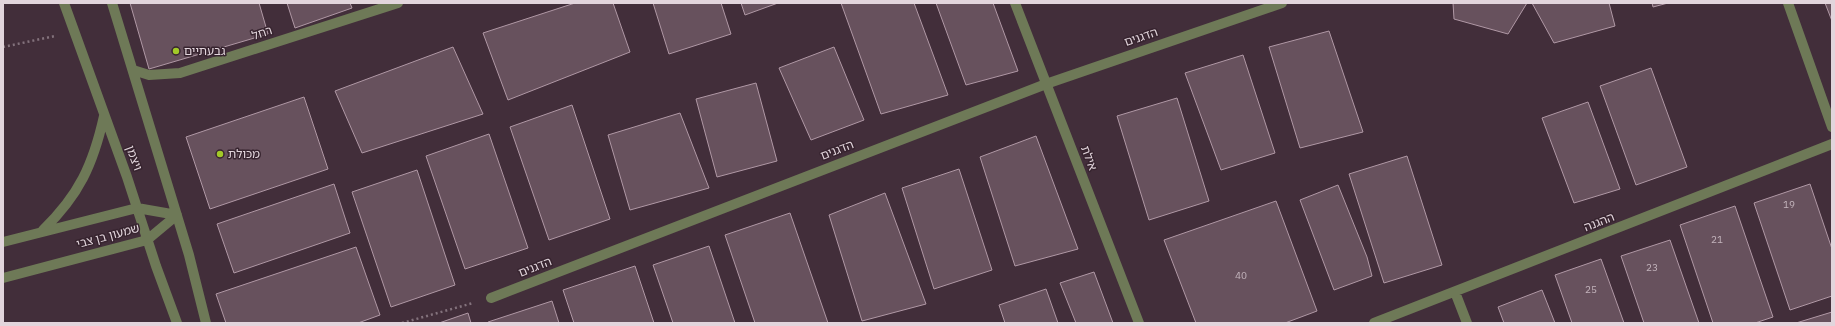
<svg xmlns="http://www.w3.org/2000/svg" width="1835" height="326" viewBox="0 0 1835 326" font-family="'IBM Plex Sans','Noto Sans Hebrew',sans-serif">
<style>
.building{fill:#67515d;stroke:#b098a5}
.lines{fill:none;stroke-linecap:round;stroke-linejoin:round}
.path{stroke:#83727c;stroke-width:2.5;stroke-dasharray:2 3;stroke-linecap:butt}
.minor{stroke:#6e7957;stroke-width:10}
.poi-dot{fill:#a2c928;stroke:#37242f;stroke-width:1.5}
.labels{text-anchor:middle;stroke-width:3;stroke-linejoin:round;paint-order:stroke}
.number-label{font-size:10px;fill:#c3b4bc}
.street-label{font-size:12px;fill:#e2d5dc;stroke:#37242f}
.poi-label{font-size:12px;fill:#e2d5dc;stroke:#37242f;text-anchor:start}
</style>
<rect width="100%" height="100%" fill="#422e3a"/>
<path class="building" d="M130,3H259L268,34L149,69Z
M287,3H350L352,8L295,28Z
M575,3H613L630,52L508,100L483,33Z
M653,3H721L731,34L669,54Z
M741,3H778L745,15Z
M841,3H914L948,95L881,114Z
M936,3H993L1018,71L966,85Z
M1453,3H1527L1508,34L1454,19Z
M1532,3H1609L1615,26L1554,43Z
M1652,3H1668L1653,7Z
M1825,3H1832V21Z
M1329,31L1363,132L1300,148L1269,47Z
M453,47L483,114L362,153L335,91Z
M834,47L864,120L811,140L779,68Z
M1243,55L1275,153L1221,170L1185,73Z
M1651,68L1687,167L1636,185L1600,86Z
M756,83L777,161L717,177L696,99Z
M304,97L328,169L210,209L186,137Z
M1177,98L1209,201L1149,220L1117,116Z
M1588,102L1620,189L1574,203L1542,118Z
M572,105L610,219L549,240L510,127Z
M680,113L709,188L630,210L608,135Z
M489,134L528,248L465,269L426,156Z
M1036,136L1078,249L1015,266L980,157Z
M1407,156L1442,265L1384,283L1349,174Z
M959,169L992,270L934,289L902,188Z
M417,170L455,285L391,307L352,192Z
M334,184L350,233L234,273L217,224Z
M1810,184L1832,249V296L1790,310L1754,203Z
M1338,185L1367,257L1372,276L1334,290L1300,200Z
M885,193L926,304L862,321L829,215Z
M1276,201L1317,311L1285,323H1196L1164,240Z
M1735,206L1773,317L1755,323H1713L1680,225Z
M790,213L828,323H755L725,235Z
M1670,240L1699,323H1644L1621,256Z
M709,246L735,323H673L653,265Z
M356,247L380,315L358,323H226L216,294Z
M1601,259L1624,323H1572L1555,275Z
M635,266L654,323H574L563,290Z
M1094,272L1113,323H1076L1060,283Z
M1046,289L1058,323H1005L999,305Z
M1542,290L1555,323H1504L1498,307Z
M552,301L559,323H488V322Z
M1832,312V323H1796Z
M468,313L471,323H439Z"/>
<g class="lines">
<path class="path" d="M3,47L55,36
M402,323L473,303"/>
<path class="minor" d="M64,3L127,177L156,266L177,323
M112,3L189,255L206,323
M1015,3L1139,323
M1788,3L1832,127
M133,70L149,75L180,73L398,3
M43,230C79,195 93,165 104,116
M3,242L137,208L177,215
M3,278L147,240L177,215
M1455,292L1467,323
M491,298L1046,84L1282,3
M1374,323L1832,144"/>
</g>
<g class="poi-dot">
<circle cx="176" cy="51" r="4"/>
<circle cx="220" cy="154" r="4"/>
</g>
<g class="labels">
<g class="number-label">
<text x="1789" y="208">19</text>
<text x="1717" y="243">21</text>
<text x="1652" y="271">23</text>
<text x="1241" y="279">40</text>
<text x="1591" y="293">25</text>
</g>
<g class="street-label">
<text transform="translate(262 33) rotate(-18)" y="4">רחל</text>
<text transform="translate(1141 37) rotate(-19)" y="4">הדגנים</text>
<text transform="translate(837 150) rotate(-21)" y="4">הדגנים</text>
<text transform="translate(134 158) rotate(70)" y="4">ויצמן</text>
<text transform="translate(1089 158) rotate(69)" y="4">אילת</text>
<text transform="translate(1599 222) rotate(-21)" y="4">ההגנה</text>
<text transform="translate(108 236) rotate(-15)" y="4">שמעון בן צבי</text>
<text transform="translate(535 267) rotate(-21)" y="4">הדגנים</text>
</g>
<g class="poi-label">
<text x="184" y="55">גבעתיים</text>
<text x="228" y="158">מכולת</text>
</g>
</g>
<rect width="1835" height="326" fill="none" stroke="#e2d5dc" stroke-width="8"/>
</svg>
